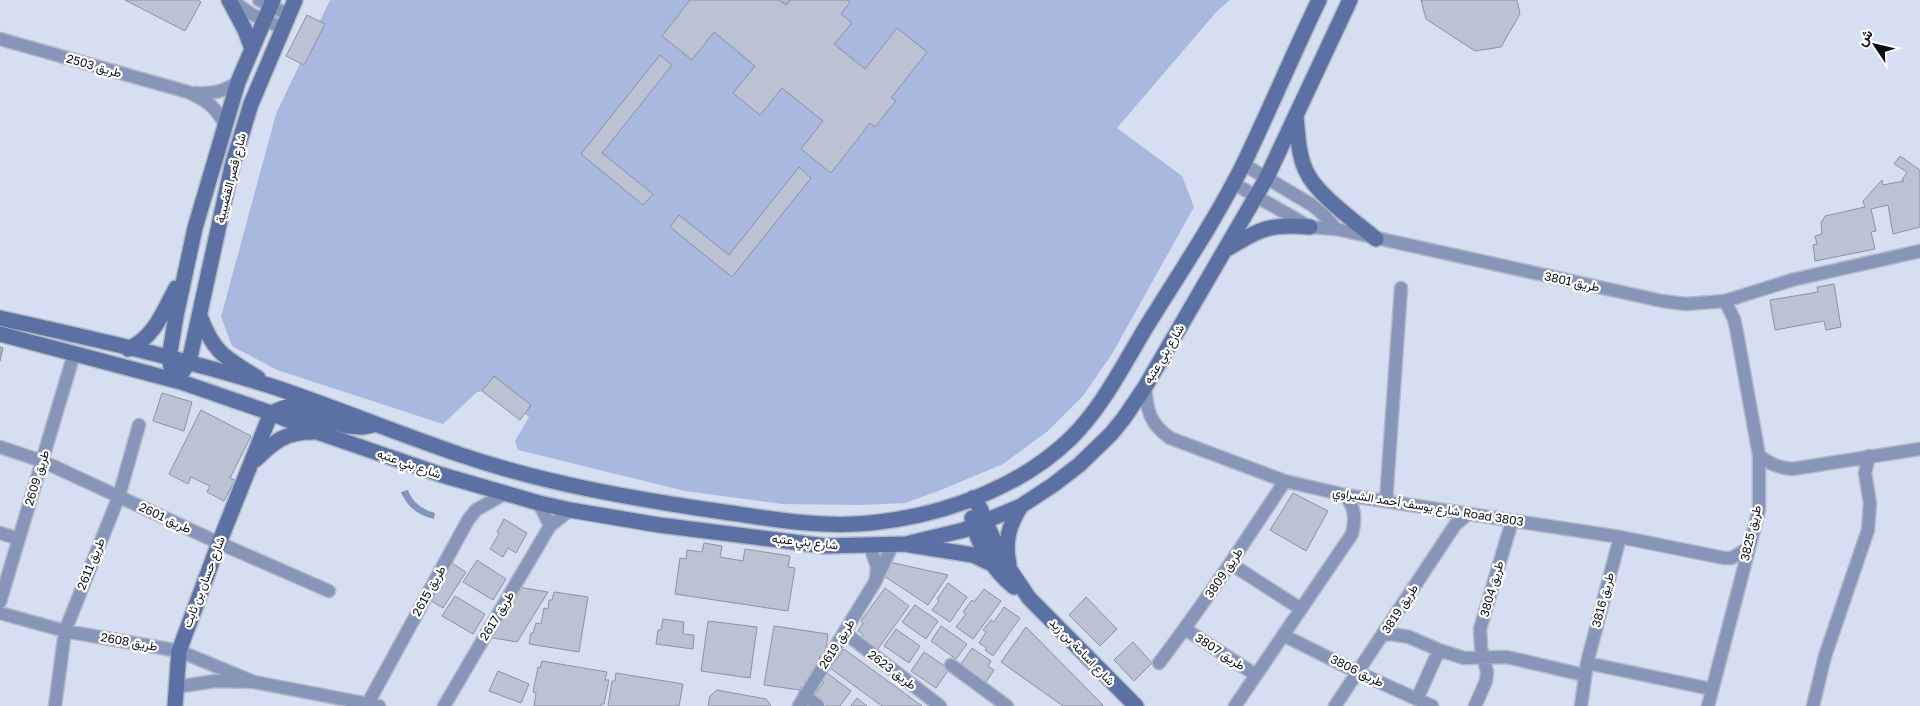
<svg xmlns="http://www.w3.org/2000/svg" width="1920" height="706" viewBox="0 0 1920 706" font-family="'Golos Text',Vazirmatn,sans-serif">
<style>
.green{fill:#a8b8de}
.water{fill:#8495bb}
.building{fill:#bac2d4;stroke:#8a92a3}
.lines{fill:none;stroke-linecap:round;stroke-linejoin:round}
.street-casing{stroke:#b1b9c9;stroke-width:15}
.secondary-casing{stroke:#b1b9c9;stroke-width:18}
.street{stroke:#8695b8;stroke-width:12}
.secondary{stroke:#5c71a3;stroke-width:15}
.labels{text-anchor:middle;stroke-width:4.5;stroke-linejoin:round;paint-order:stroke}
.street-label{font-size:12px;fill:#0b0e14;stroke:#fff}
</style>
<rect width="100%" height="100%" fill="#d6def1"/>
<path class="green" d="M330,0H1230L1218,10L1117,128L1182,176L1194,207L1112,354L1083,396L1048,431L1003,464L941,490L905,503L861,505L783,504L685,491L518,450L515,441L529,417L488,385L482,391L477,392L443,424L277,370L232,346L221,317L276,114Z"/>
<path class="water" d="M408,490C412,502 423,510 435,513L434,519C419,516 407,507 401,492Z"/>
<path class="building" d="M125,0H198L201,2L185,31Z
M690,0H779L786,5L790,0H847L850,2L841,14L852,23L834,44L865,69L897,28L927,52L891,98L896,101L875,127L870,123L831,173L801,149L823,121L782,88L760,115L733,93L755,66L714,32L692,60L662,36Z
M1421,0H1517L1520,14L1501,47L1475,51L1426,19Z
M307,15L325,24L304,65L286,56Z
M660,55L672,65L602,153L653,194L643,205L581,154Z
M1900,156L1920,170V227L1893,234L1888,205L1871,209L1876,231L1871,232L1875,249L1815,261L1813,245L1817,244L1815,236L1822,234L1821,223L1825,216L1865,207L1863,201L1882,180L1883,185L1904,181L1902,180L1907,172L1894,164Z
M799,167L811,178L732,277L670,227L679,215L729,255Z
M1834,284L1841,327L1826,330L1824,321L1775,330L1770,300L1818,292L1817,287Z
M0,347L3,348L0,361Z
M494,376L531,405L520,420L482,391Z
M162,393L192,402L184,431L153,421Z
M201,410L251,436L230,478L235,480L224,501L207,492L210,486L191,477L188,484L169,474Z
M1293,493L1328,511L1306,551L1270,530Z
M504,519L527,533L516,553L508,548L503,557L490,549L499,534L497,532Z
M704,543L722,546L720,557L743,561L745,549L790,556L788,567L795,568L788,611L675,594L680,558L686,559L687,550L702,552Z
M477,560L506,579L493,600L463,582Z
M450,562L466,572L443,608L427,598Z
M889,562L948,575L928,605L881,574Z
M948,583L967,597L950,622L932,610L939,601L937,599Z
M518,587L548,592L517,642L487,637Z
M885,588L909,606L877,650L861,638L863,634L858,631L863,623L861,621Z
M984,589L1001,601L973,639L956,627L966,614L963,612L972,600L974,602Z
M554,592L588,597L579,652L529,644L531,633H533L536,623L541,624L544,608L548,609L549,600H552Z
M455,596L485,614L473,634L442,616Z
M1086,597L1117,629L1100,646L1069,615Z
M915,605L938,621L926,639L902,622Z
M1004,607L1020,618L993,656L985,650L987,648L979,643L986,632L983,630L991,620L994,622Z
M663,619L684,622L683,634L694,635L693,649L656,644L658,630H661Z
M708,621L757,627L750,678L701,671Z
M774,626L828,634L825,657L820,656L818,667L815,666L814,673L811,672L810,680H806L805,687H801L800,690L764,685Z
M941,626L967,644L956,659L931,641Z
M1026,627L1103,705L1102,706H1063L1001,662Z
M896,629L920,646L909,663L884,646Z
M1133,642L1152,663L1134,681L1114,660Z
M972,648L991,661L988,666L994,670L986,682L977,676L976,678L959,667Z
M844,649L922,706H882L830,668Z
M924,652L949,669L936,688L911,671Z
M542,661L607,672L605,680H609L604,704H601V706H534L536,693L533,692L538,667L540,668Z
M498,671L529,684L521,703L489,691Z
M616,673L683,684L679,706H608L612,681H615Z
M827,673L851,691L840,706H822L812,698L824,682L821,680Z
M717,690L766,699L771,706H708L710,696Z
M857,698L867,706H851Z"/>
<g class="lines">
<defs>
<path id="street" d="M231,0L251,14L283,28
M259,0L289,15
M0,39L188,92C208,101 214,106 225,124
M195,93C213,94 223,92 238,82
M1243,164L1312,205L1324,215L1336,229
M1233,183L1310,227L1336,229L1662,301L1686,304L1725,301L1792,280L1920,251
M1145,387C1147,411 1150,424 1170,438L1285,481L1345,495L1620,537L1724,558H1732L1748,548
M0,447L42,461L219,543L329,591
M1759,455C1769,464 1779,468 1792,469L1920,449
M1386,501L1401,288
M539,503L550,526
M0,533L19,539
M870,546L877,567L876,577
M1231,564L1301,609
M0,602L74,354
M0,613L65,631L179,651L254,682
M1185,629L1256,675
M845,633L940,706
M1283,635L1357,672L1432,706
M1383,635L1391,634L1409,637L1439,650L1464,658L1507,657L1584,675
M1159,663C1204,604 1244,543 1285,481
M1587,663L1711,689
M951,665L1007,706
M176,687L215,681L254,682L379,706
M805,695L818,706
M1417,699L1439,650
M367,705L468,520L476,510L506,493
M55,706L65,631L119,496L139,425
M444,706L544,536L550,526L570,510
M799,706L875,582L892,546
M1235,706L1352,534C1356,518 1355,508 1345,495
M1335,706L1455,525L1468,514
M1475,706L1486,681L1487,672L1481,648L1480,629L1512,521
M1581,706L1587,663L1620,537
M1708,706L1759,510V455L1737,333L1734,319L1725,301
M1813,706L1825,656L1868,530L1870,503L1865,473L1869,456"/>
<path id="secondary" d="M229,0L245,30L252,49
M1296,117C1298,135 1298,154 1306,171C1316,194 1356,222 1376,239
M1227,249C1259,229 1271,223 1310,227
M200,316C214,354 226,358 258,378
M0,318C93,339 186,359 277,388C339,409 399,434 461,455C546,484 635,499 724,512C772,519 822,528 870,523C941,516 1018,489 1070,439C1103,407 1124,363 1148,324C1181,271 1216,219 1244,163C1270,109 1293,54 1319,0
M0,334L181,382L271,413L317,432L442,475L539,503L570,510L659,525L825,546L906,544L964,530L1021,506L1053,485L1079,465L1111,434L1124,418L1145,387L1266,179L1350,0
M128,349C154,338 163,312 176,288
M171,367L169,358L176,316L195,228L238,82L273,0
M183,371L189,362L232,166L251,104L295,0
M255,460C275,441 285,432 313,432
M973,498L980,508L1000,555L1029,598L1136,706
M972,518C977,545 994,571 1014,587
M910,545L973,555L992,564
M1009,564C1004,542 1009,525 1021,506
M175,706L179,651L219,543L271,413L286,407L347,426L362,427L373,425"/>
</defs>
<use href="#street" class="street-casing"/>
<use href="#secondary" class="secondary-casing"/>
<use href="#street" class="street"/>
<use href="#secondary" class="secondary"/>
</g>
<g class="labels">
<g class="street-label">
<text transform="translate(94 66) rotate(16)" y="4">طريق 2503</text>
<text transform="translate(231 178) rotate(-76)" y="4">شارع قصر القضيبية</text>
<text transform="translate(1572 282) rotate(12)" y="4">طريق 3801</text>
<text transform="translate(1164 354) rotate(-59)" y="4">شارع بني عتبه</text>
<text transform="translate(409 464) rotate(19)" y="4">شارع بني عتبه</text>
<text transform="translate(37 478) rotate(-73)" y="4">طريق 2609</text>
<text transform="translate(1428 507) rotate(9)" y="4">شارع يوسف أحمد الشيراوي Road 3803</text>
<text transform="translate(165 518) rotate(25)" y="4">طريق 2601</text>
<text transform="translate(1751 533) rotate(-77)" y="4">طريق 3825</text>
<text transform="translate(805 542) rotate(6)" y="4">شارع بني عتبه</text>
<text transform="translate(91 564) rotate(-68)" y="4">طريق 2611</text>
<text transform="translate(1224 573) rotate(-56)" y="4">طريق 3809</text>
<text transform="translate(204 582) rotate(-69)" y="4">شارع حسان بن ثابت</text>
<text transform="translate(1492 589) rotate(-74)" y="4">طريق 3804</text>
<text transform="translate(429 591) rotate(-61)" y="4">طريق 2615</text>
<text transform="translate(1603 600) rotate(-75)" y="4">طريق 3816</text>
<text transform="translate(1400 609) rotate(-57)" y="4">طريق 3819</text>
<text transform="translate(497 616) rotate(-59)" y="4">طريق 2617</text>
<text transform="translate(129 642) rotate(10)" y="4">طريق 2608</text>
<text transform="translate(837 644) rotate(-58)" y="4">طريق 2619</text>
<text transform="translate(1082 652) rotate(46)" y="4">شارع اسامة بن زيد</text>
<text transform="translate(1220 652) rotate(33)" y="4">طريق 3807</text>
<text transform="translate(892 670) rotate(37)" y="4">طريق 2623</text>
<text transform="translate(1357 671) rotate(26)" y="4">طريق 3806</text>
</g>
</g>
<g transform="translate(1875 45) rotate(305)" stroke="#ffffff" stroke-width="4" paint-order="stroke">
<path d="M0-4L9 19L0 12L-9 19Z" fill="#0b0e14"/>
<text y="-8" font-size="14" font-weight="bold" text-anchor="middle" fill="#0b0e14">ش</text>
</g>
</svg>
